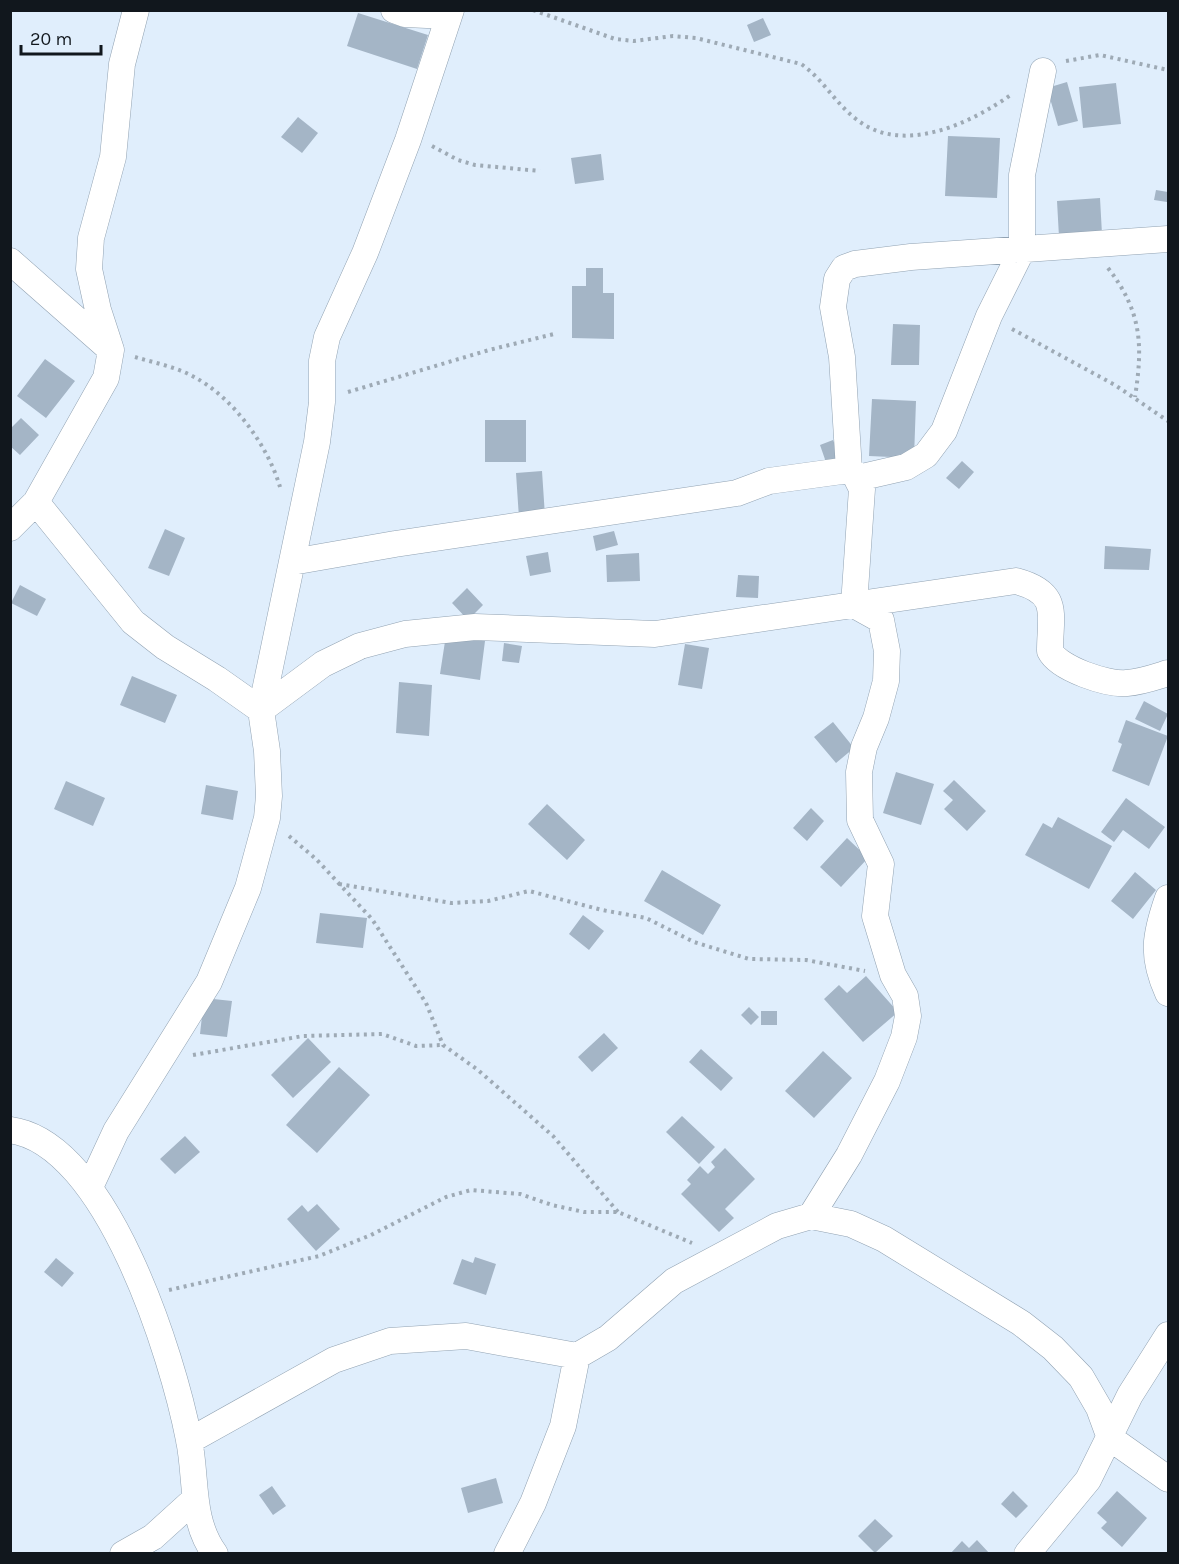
<svg xmlns="http://www.w3.org/2000/svg" width="1179" height="1564" viewBox="0 0 1179 1564" font-family="Karla,sans-serif">
<style>
.building{fill:#a4b5c6}
.lines{fill:none;stroke-linecap:round;stroke-linejoin:round}
.minor-casing{stroke:#91a2b2;stroke-width:27}
.path{stroke:#9eaab5;stroke-width:4;stroke-dasharray:3 4.5;stroke-linecap:butt}
.minor{stroke:#fff;stroke-width:26}
</style>
<rect width="100%" height="100%" fill="#e0eefc"/>
<path class="building" d="M358,13L428,35L417,69L347,46Z
M763,18L771,35L754,42L747,25Z
M1067,82L1078,121L1058,126L1047,88Z
M1116,83L1121,124L1083,128L1079,87Z
M298,117L318,133L302,153L281,137Z
M948,136L1000,138L997,198L945,196Z
M601,154L604,180L575,184L571,158Z
M1156,190L1168,192L1167,202L1154,200Z
M1100,198L1102,234L1059,237L1057,201Z
M586,268H603V293H614V339L572,338V286H586Z
M893,324L920,325L919,365H891Z
M45,359L75,381L46,418L17,396Z
M872,399L916,401L914,458L869,456Z
M21,418L39,435L20,455L10,446V429Z
M485,420H526V462H485Z
M833,440L842,463L828,468L820,445Z
M962,461L974,472L959,489L946,478Z
M542,471L545,516L519,518L516,473Z
M165,529L185,538L169,576L148,568Z
M614,531L618,545L596,551L593,536Z
M1105,546L1151,549L1149,570L1104,569Z
M548,552L551,572L530,576L526,556Z
M639,553L640,581L607,582L606,555Z
M738,575L759,576L758,598L736,597Z
M20,585L46,599L37,616L11,603Z
M467,588L483,605L468,620L452,603Z
M446,635L485,641L480,680L440,674Z
M504,643L522,646L519,663L502,661Z
M685,644L709,648L702,689L678,685Z
M132,676L177,695L165,723L120,705Z
M399,682L432,685L429,736L396,733Z
M1144,701L1168,714L1160,731L1135,719Z
M1126,720L1168,736L1149,786L1112,771L1122,744L1118,742Z
M833,722L854,748L836,763L814,737Z
M896,772L934,784L921,825L883,813Z
M954,780L986,811L967,831L944,809L953,800L943,791Z
M66,781L105,798L93,826L54,809Z
M206,785L238,791L233,820L201,814Z
M1126,798L1165,827L1149,849L1123,830L1114,842L1101,832Z
M547,804L585,840L567,860L528,824Z
M811,808L824,821L807,841L793,828Z
M1058,817L1112,846L1089,889L1025,855L1043,823L1052,828Z
M847,838L868,858L841,887L820,867Z
M662,870L721,905L703,935L644,901Z
M1135,872L1156,890L1133,919L1111,901Z
M320,913L367,918L363,948L316,943Z
M583,915L604,931L589,950L569,934Z
M866,976L898,1012L863,1042L824,999L839,985L847,993Z
M204,998L232,1001L227,1037L200,1034Z
M749,1007L759,1017L751,1025L741,1015Z
M761,1011H777V1025H761Z
M604,1033L618,1048L592,1072L578,1057Z
M308,1038L331,1062L293,1098L271,1075Z
M701,1049L733,1078L721,1091L689,1062Z
M823,1051L852,1078L814,1118L785,1091Z
M339,1067L370,1095L317,1153L286,1125Z
M682,1116L715,1147L699,1164L666,1132Z
M185,1136L200,1152L175,1174L160,1159Z
M725,1148L755,1179L725,1209L734,1218L719,1232L681,1194L691,1184L687,1180L700,1166L708,1174L715,1167L711,1162Z
M317,1204L340,1229L316,1251L287,1219L302,1205L308,1212Z
M475,1257L496,1264L486,1295L453,1284L462,1259L473,1263Z
M56,1258L74,1273L62,1287L44,1272Z
M496,1478L503,1503L468,1513L461,1488Z
M272,1486L286,1506L273,1515L259,1495Z
M1013,1491L1028,1506L1016,1518L1001,1504Z
M1117,1491L1147,1518L1122,1547L1101,1528L1107,1522L1097,1513Z
M875,1519L893,1536L875,1553L858,1536Z
M977,1540L990,1554H950L962,1541L969,1548Z"/>
<g class="lines">
<defs>
<path id="minor" d="M394,10L405,14L449,16
M10,261L111,350
M849,470L842,357L833,307L837,279L844,268L855,264L911,257L1168,239
M858,478L906,467L926,455L944,431L989,316L1022,250V175L1043,71
M36,502L133,622L165,647L217,679L261,710L323,664L360,646L405,634L475,627L655,634L1016,581C1061,593 1050,614 1050,651C1059,669 1108,685 1127,683C1141,682 1155,677 1168,673
M10,528L36,502L106,378L111,350L98,310L89,269L91,238L113,157L122,64L136,10
M292,562L395,544L737,493L769,481L849,470L854,473L862,489L854,605
M1168,898C1155,935 1151,956 1168,993
M10,1130C107,1143 173,1357 189,1440C197,1479 190,1520 215,1554
M90,1187L116,1131L209,982L248,888L267,818L269,796L267,751L261,710L317,442L322,402V361L327,337L365,253L408,140L451,10
M811,1216L849,1155L887,1081L904,1037L908,1016L905,996L893,975L875,916L881,864L860,820L859,772L864,747L876,718L886,681L887,651L881,620L854,605
M189,1441L334,1360L390,1341L466,1336L577,1356L608,1338L674,1281L777,1226L811,1216L851,1224L884,1239L1021,1323L1053,1348L1081,1377L1099,1408L1110,1438L1168,1479
M123,1554L153,1537L195,1499
M507,1554L533,1503L563,1426L577,1356
M1027,1554L1088,1480L1130,1395L1168,1335"/>
</defs>
<use href="#minor" class="minor-casing"/>
<path class="path" d="M533,10L615,39L634,41L673,36L696,38L801,64C823,79 835,103 856,119C902,156 970,124 1012,94
M1066,61L1100,55L1168,70
M432,146L458,160L475,165L540,171
M1108,268C1142,312 1143,345 1135,397
M1012,329L1115,385L1168,421
M135,357C155,363 177,367 196,378C234,399 268,446 280,487
M348,392L489,350L554,334
M289,836L316,859L372,919L426,1003L443,1045L478,1070L553,1136L618,1212
M339,884L451,903L488,901L529,891L602,910L646,918L694,942L749,959L806,960L865,971
M193,1055L303,1036L382,1034L416,1046L443,1045
M169,1290L319,1256L371,1235L446,1197L471,1190L520,1194L552,1205L584,1212H618L692,1243"/>
<use href="#minor" class="minor"/>
</g>
<rect width="1179" height="1564" fill="none" stroke="#11171d" stroke-width="24"/>
<path d="M21 45v9h80v-9" fill="none" stroke="#11171d" stroke-width="3"/>
<text x="30" y="45" font-size="18" fill="#11171d" stroke="#e0eefc" stroke-width="4.5" paint-order="stroke">20 m</text>
</svg>
